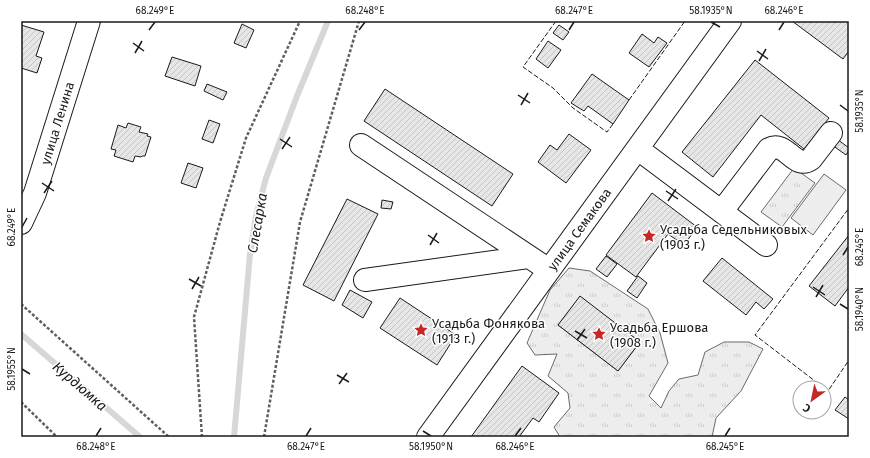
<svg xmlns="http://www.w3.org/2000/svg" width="870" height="458" viewBox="0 0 870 458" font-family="'Fira Sans',sans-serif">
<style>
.grass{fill:url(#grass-tufts);stroke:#6a6a6a;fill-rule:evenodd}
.pitch{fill:#ededed;stroke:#6a6a6a}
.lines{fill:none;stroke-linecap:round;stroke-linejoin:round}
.stream{stroke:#d7d7d7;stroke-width:6}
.building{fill:url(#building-hatch);stroke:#1a1a1a}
.minor-casing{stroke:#1a1a1a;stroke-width:24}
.major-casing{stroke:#1a1a1a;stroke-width:24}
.path{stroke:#5f5f5f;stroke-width:2.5;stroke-dasharray:3 2;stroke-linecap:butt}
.minor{stroke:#fff;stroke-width:22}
.major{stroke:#fff;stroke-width:22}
.fence{stroke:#1a1a1a;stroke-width:1;stroke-dasharray:5 2;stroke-linecap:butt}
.ticks{fill:none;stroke:#1a1a1a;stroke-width:1.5}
.labels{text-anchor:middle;stroke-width:3;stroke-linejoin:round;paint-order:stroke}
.street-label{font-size:13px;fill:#1a1a1a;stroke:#fff}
.poi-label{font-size:13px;fill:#1a1a1a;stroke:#fff;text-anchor:start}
.water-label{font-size:14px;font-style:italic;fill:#1a1a1a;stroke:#fff}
.neatline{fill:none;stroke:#1a1a1a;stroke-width:1.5}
.ticks-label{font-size:10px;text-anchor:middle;fill:#1a1a1a}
</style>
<defs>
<pattern id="grass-tufts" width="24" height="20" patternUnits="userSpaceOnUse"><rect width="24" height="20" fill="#ededed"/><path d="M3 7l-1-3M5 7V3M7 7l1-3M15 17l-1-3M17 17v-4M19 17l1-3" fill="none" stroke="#cbcbcb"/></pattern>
<pattern id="building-hatch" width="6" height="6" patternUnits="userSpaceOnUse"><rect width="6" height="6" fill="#e6e6e6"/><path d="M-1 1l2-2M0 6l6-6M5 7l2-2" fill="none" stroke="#c5c5c5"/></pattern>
</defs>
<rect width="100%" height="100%" fill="#fff"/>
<path class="grass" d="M794,168L815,183L782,227L761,212Z
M569,268L590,271L648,309L660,333L668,363L649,396L661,408L669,391L679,379L698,375L705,352L724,342H749L763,349L741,391L716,418L712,437H560L554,427L570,408L568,393L548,376L557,354L535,355L527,343L550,290ZM580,297L640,342L618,371L558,325Z"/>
<path class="pitch" d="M824,174L846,190L813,235L791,218Z"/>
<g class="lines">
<path class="stream" d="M21,334L140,437
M234,437L250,254L256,216L266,178L297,96L328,21"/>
</g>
<path class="building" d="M792,21H849V51L843,59Z
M242,24L254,30L246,48L234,43Z
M21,25L44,32L36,56L42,58L37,73L21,68Z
M559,25L569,32L563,40L553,33Z
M642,34L654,43L658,37L667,43L649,67L629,53Z
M548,41L561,50L548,68L536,59Z
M172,57L201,66L195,86L165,76Z
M755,60L829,118L804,149L761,115L713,177L682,152Z
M592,74L629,100L613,124L588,106L584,111L571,103Z
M207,84L227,92L223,100L204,91Z
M385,89L513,174L492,206L364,121Z
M209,120L220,124L213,143L202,139Z
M128,123L141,127L139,132L148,134L147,136L151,137L145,156H142L141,157L135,156L133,162L114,156L116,150L111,149L118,125L126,128Z
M569,134L591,150L566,183L538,162L550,145L557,150Z
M837,139L849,148V150L846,155L832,145Z
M188,163L203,168L196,188L181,183Z
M652,193L697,227L684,245L668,234L636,277L606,255Z
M347,199L378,214L334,301L303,285Z
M382,200L393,202L391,209L381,208Z
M849,235V287L835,306L809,286Z
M606,256L617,264L607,277L596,269Z
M722,258L773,299L764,309L756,302L746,315L703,281Z
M638,276L647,283L637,298L627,291Z
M350,290L372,302L363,318L342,305Z
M580,296L640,342L618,371L558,325Z
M400,298L456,335L437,365L380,328Z
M522,366L559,393L539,422L533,418L519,437H471Z
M845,397L849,400V419L835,410Z"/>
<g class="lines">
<defs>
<path id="minor" d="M361,145L549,270
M638,149L766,245
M722,211L769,149C787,140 794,171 811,159L831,133
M365,280L528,257
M428,437L730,21"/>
<path id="major" d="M21,223L35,193L89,21"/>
</defs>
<use href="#minor" class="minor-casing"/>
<use href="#major" class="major-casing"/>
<path class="path" d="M21,304L169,437
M21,402L57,437
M202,437L194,317L220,222L246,138L300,21
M264,437L300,222L359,21"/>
<use href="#minor" class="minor"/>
<use href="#major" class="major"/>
<path class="fence" d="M556,21L523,67L553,88L573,108L607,132L613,124
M629,100L685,21
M824,388L755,335L849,208
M824,388L828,391L849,360"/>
</g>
<path class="ticks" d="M711,22L720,27M149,30L155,22M359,30L365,22M569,30L574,22M779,30L784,22M133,43L144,51M757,51L768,59M135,53L142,41M759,61L766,49M518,95L530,103M521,105L528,93M840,105L848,111M280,139L292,147M282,149L290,137M42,183L54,191M666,191L678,199M44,193L52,181M668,201L676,189M22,227L27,218M428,235L439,243M430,245L437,233M843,255L848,247M189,279L201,286M813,287L825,295M192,289L199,277M816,297L823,285M840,304L848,309M575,331L587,338M577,340L585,329M22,369L30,374M337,375L349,382M339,384L347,373M423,431L431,436M96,436L101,428M306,436L311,428M515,436L521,428M725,436L730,428"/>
<defs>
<symbol id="sight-bare" viewBox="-9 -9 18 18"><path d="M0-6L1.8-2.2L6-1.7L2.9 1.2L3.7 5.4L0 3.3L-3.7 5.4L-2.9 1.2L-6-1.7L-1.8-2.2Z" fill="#c62828" stroke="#fff" stroke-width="2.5" paint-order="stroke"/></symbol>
</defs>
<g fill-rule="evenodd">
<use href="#sight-bare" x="639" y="226" width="20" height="20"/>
<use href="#sight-bare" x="411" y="320" width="20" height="20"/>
<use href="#sight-bare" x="589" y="324" width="20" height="20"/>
</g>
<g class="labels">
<g class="street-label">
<text transform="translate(57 123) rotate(-73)" y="5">улица Ленина</text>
<text transform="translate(579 229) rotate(-54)" y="5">улица Семакова</text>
</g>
<g class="poi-label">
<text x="660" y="234">Усадьба Седельниковых<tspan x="660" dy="15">(1903 г.)</tspan></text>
<text x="432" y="328">Усадьба Фонякова<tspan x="432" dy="15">(1913 г.)</tspan></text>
<text x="610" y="332">Усадьба Ершова<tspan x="610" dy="15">(1908 г.)</tspan></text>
</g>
<g class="water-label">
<text transform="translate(257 223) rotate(-80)" y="5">Слесарка</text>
<text transform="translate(80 386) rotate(41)" y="5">Курдюмка</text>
</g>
</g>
<rect width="870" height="458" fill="none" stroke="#ffffff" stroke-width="44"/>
<g transform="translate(812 400) rotate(213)"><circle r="19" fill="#ffffff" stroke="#a3a3a3"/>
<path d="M0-3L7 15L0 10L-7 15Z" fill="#c62828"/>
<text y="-6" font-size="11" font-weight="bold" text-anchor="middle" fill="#1a1a1a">С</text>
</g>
<rect x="22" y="22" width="826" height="414" class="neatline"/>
<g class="ticks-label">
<text x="155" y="14">68.249°E</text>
<text x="365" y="14">68.248°E</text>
<text x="574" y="14">68.247°E</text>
<text x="711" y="14">58.1935°N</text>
<text x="784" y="14">68.246°E</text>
<text transform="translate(859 111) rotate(-90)" y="4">58.1935°N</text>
<text transform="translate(11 227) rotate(-90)" y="4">68.249°E</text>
<text transform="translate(859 247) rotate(-90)" y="4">68.245°E</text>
<text transform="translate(859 309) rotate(-90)" y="4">58.1940°N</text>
<text transform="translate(11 369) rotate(-90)" y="4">58.1955°N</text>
<text x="96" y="450">68.248°E</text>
<text x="306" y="450">68.247°E</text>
<text x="431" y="450">58.1950°N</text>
<text x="515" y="450">68.246°E</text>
<text x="725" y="450">68.245°E</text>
</g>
</svg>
